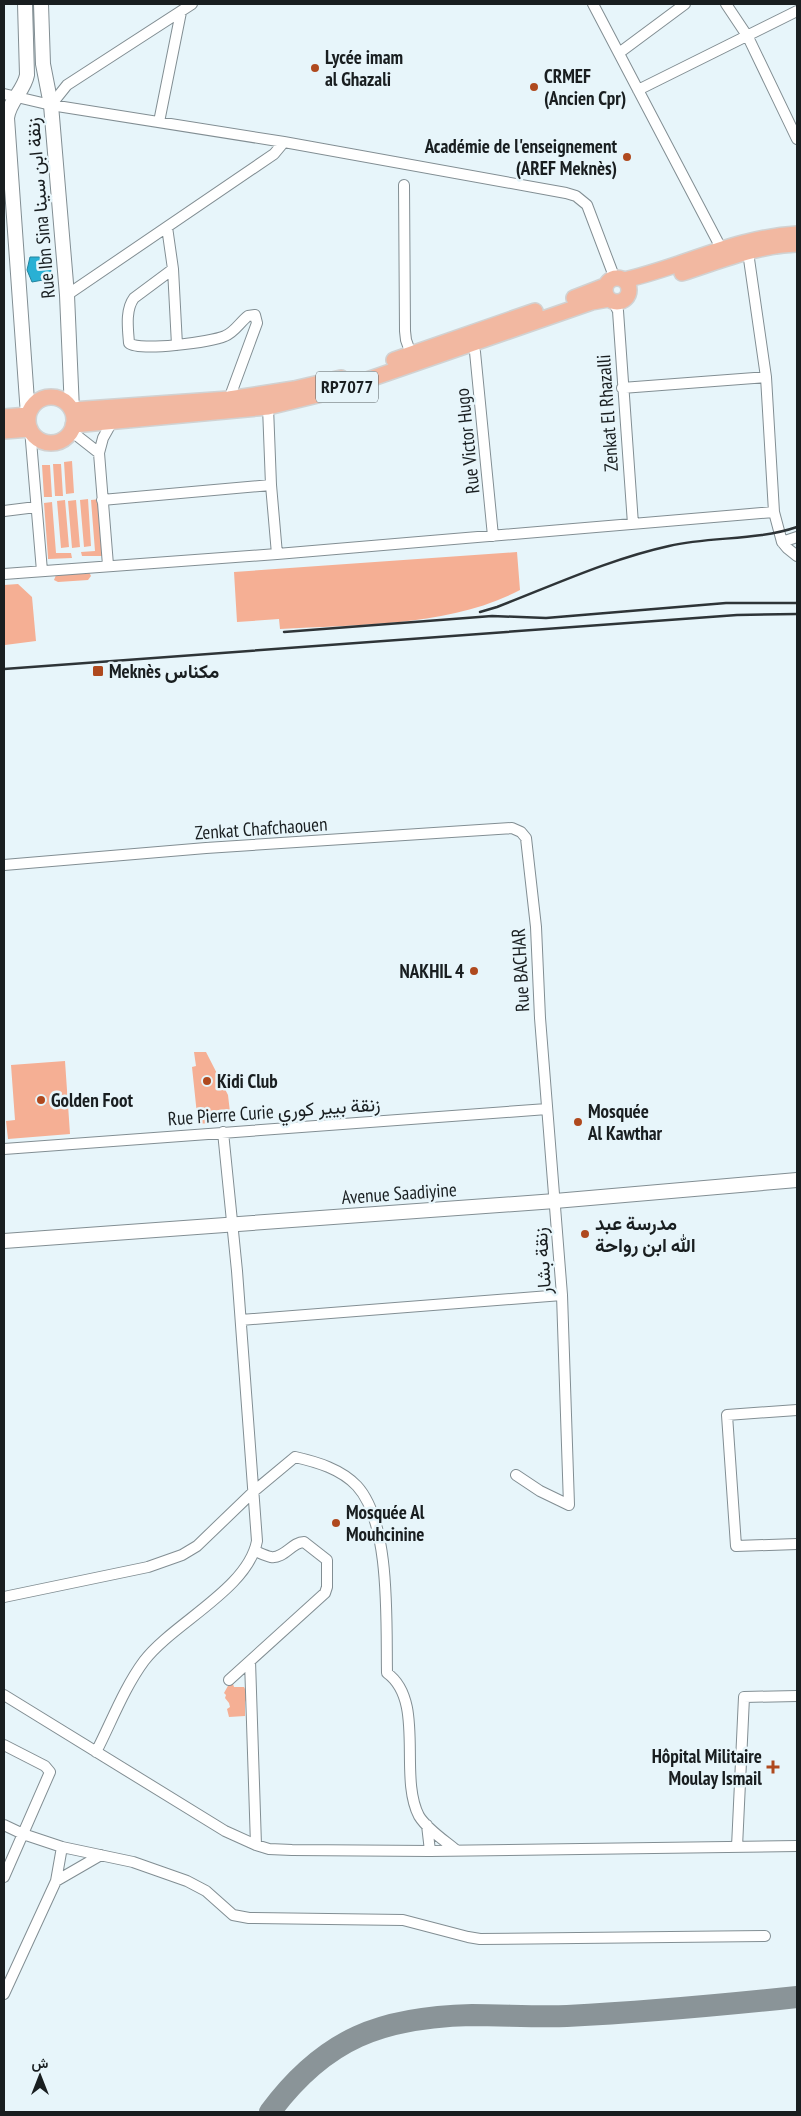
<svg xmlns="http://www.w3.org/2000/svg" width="801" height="2116" viewBox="0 0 801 2116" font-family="'PT Sans Narrow',Vazirmatn,sans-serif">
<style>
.green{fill:#f5af94}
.water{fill:#29b0d4;stroke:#24849e}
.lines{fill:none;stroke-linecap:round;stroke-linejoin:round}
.taxiway{stroke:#8a9498;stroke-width:22}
.minor-casing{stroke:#828e93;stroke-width:12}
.secondary-casing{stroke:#828e93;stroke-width:16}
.primary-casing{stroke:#d1d2d2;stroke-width:18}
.minor{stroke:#fff;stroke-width:10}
.secondary{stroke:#fff;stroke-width:14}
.primary{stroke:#f2b8a1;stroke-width:15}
.rail{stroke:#2e3437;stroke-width:2.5}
.poi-dot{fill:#af491e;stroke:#e7f5fa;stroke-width:2}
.labels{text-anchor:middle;stroke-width:5;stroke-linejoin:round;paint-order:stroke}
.shield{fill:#e7f5fa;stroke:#575e61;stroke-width:1}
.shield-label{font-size:18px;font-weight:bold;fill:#191e20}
.poi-label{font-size:19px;font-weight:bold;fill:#191e20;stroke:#e7f5fa;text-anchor:start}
.street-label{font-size:19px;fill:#191e20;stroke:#e7f5fa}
</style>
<rect width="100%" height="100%" fill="#e7f5fa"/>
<path class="green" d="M72,461L74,493L66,494L64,462Z
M53,464H61L63,496H55Z
M42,465H50L52,497H44Z
M88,499L91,546L84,547L80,500Z
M100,499L105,556H82L81,552L95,551L91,500Z
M65,500L69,547L61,548L57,501Z
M76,500L80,547L72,548L68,501Z
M52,502L56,553H71L72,558L48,559V557L44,503Z
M517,552L520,590C449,627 359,624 280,629L279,619L237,622L234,572Z
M89,572L91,576L88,580L58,582L54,580L56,575Z
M18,584L32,597L36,641L5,645L4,585Z
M194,1052H206L228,1095L231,1121L198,1124L192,1067L196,1066Z
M65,1061L70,1134L8,1139L6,1121L15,1120L11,1065Z
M229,1684H233L234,1687H244L248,1695L245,1702V1716L229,1717L227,1709L230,1707L229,1703L225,1698L226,1695L224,1693Z"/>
<path class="water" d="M30,257H46L51,271L48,281L43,280L32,282L27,270Z"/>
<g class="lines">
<path class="taxiway" d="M270,2112C325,2038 382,2017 472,2015C504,2015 535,2017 567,2016C644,2012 721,2005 797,1997"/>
<defs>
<path id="minor" d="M593,4L721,248
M726,4L748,37L797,139
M619,53L685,4
M638,90L797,11
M4,94L51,105L284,142L566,193L576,196L587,205L612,271
M51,105L67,85L192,4
M159,122L181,12
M404,185L405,331L406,340L411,354
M167,227L173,269L177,345
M748,252L766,377L774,512L782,542L787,548L797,556
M173,269L134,298C125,310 128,329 129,343C139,352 211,342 225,336C235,332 240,322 248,316L255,315L257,323L229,399
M67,295L274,154L284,142
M613,301L618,311L633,524
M472,345L475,352L493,536
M622,388L766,377
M268,407L271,485L277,554
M30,429L42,571
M71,431L99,453L108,565
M99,453L103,438L113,420
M102,500L271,485
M4,511L36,507
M782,542L797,537
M4,574L277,554L774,512
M4,865L206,848L512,828L521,832L526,838L536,927L540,1018L562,1295L569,1505L540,1491L516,1475
M4,1149L547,1109
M241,1320L562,1295
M797,1410L727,1415L736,1546L797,1544
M4,1597L148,1567L182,1555L197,1546L253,1492L295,1457C317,1462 341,1469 357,1486C391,1523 386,1624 387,1673C426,1701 398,1776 419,1816C427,1829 444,1840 456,1850
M250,1661L256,1845
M229,1680L325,1593L327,1587V1560L304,1542C292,1542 284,1559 271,1557C266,1556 260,1553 255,1551
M4,1695L225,1831L256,1845L269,1849L292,1850L430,1851L797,1846
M4,1745L45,1766L50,1772L4,1877
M96,1752C111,1723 124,1688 144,1661C173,1623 248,1589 257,1541L237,1271L223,1132
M4,1825L23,1834L62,1847L133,1862L187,1881L206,1891L233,1915L249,1918L403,1920L468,1937L480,1939L765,1936
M427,1825L430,1851
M737,1847L744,1697L797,1696
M56,1881L101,1855
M4,1994L56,1881L62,1847"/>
<path id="secondary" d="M25,4L27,75C24,91 9,101 7,118L28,415
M41,4L43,64L51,105L67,295L72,410
M4,1241L555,1201L797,1180"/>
<path id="primary" d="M682,273C720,261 758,245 797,244
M605 290a12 12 0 1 1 24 0a12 12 0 1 1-24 0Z
M624,280C683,267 736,237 797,234
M574,298L605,286
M394,360L535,311
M28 420a23 23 0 1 1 46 0a23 23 0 1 1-46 0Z
M72,410L229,399L294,389L341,378
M4,417L28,415
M73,425L268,407L338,390L592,302L609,299
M4,431L30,429"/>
</defs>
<use href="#minor" class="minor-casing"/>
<use href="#secondary" class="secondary-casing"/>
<use href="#primary" class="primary-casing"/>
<use href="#minor" class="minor"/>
<use href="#secondary" class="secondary"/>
<use href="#primary" class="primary"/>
<path class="rail" d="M480,612L497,607C554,585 610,559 669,546C712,536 756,541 797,527
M284,632L492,616L546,618L726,603H797
M4,669L737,615L797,614"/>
</g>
<g class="poi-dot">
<circle cx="315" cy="68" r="5"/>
<circle cx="534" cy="87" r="5"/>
<circle cx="627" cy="157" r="5"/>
<rect x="92" y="665" width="12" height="12" rx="2.5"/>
<circle cx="474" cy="971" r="5"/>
<circle cx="207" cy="1081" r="5"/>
<circle cx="41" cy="1100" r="5"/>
<circle cx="578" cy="1122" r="5"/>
<circle cx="585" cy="1234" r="5"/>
<circle cx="336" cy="1523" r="5"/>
<path d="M770.5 1759.5h5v5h5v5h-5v5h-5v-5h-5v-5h5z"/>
</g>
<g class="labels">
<rect class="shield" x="316" y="371.5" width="62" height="31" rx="4"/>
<g class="shield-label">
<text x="347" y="393">RP7077</text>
</g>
<g class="poi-label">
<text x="325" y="64">Lycée imam<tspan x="325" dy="22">al Ghazali</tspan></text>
<text x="544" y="83">CRMEF<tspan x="544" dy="22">(Ancien Cpr)</tspan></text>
<text x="617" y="153" text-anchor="end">Académie de l'enseignement<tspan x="617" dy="22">(AREF Meknès)</tspan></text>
<text x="109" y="678">Meknès مكناس</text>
<text x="464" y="978" text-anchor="end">NAKHIL 4</text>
<text x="217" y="1088">Kidi Club</text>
<text x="51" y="1107">Golden Foot</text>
<text x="588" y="1118">Mosquée<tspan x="588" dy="22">Al Kawthar</tspan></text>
<text x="595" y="1230">مدرسة عبد<tspan x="595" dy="22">الله ابن رواحة</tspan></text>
<text x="346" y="1519">Mosquée Al<tspan x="346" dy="22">Mouhcinine</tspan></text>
<text x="762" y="1763" text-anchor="end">Hôpital Militaire<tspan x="762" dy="22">Moulay Ismail</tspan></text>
</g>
<g class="street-label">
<text transform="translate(40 208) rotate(-95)" y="7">Rue Ibn Sina زنقة ابن سينا</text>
<text transform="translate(607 413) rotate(-94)" y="7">Zenkat El Rhazalli</text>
<text transform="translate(467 441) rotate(-96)" y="7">Rue Victor Hugo</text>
<text transform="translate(261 828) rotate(-4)" y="7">Zenkat Chafchaouen</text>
<text transform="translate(520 970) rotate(-93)" y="7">Rue BACHAR</text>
<text transform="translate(274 1111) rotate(-4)" y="7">Rue Pierre Curie زنقة بيير كوري</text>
<text transform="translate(399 1193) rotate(-4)" y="7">Avenue Saadiyine</text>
<text transform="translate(542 1261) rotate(-94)" y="7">زنقة بشار</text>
</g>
</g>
<rect width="801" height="2116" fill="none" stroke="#191e20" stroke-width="10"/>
<g transform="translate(40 2076)" stroke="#e7f5fa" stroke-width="4" paint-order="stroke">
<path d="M0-4L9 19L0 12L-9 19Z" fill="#191e20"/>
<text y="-8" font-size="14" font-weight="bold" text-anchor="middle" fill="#191e20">ش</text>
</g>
</svg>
